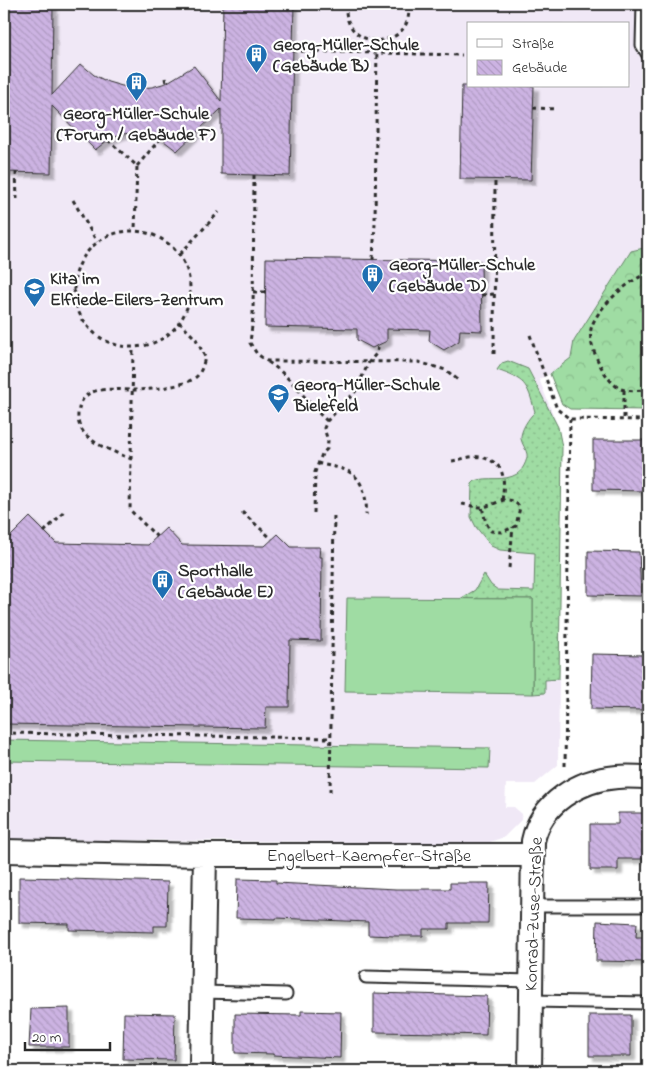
<svg xmlns="http://www.w3.org/2000/svg" width="652" height="1075" viewBox="0 0 652 1075" font-family="'Indie Flower',sans-serif">
<style>
.built{fill:#f0e8f6;fill-rule:evenodd}
.grass{fill:url(#grass-dots);stroke:#658467}
.forest{fill:url(#forest-crowns);stroke:#658467}
.pitch{fill:#9fdca3;stroke:#658467}
.building{fill:url(#building-back-hatch);stroke:#2b2b2b;filter:url(#shadow)}
.lines{fill:none;stroke-linecap:round;stroke-linejoin:round}
.lane-casing{stroke:#2b2b2b;stroke-width:15}
.street-casing{stroke:#2b2b2b;stroke-width:26}
.path{stroke:#2b2b2b;stroke-width:3;stroke-dasharray:4 4;stroke-linecap:butt}
.lane{stroke:#fff;stroke-width:11}
.street{stroke:#fff;stroke-width:22}
.labels{text-anchor:middle;stroke-width:4.5;stroke-linejoin:round;paint-order:stroke}
.poi-label{font-size:18px;font-weight:bold;fill:#2b2b2b;stroke:#fff;text-anchor:start}
.street-label{font-size:18px;fill:#2b2b2b;stroke:#fff}
</style>
<defs>
<pattern id="grass-dots" width="8" height="8" patternUnits="userSpaceOnUse" patternTransform="scale(1.25)"><rect width="8" height="8" fill="#9fdca3"/><path d="M2 2h.1M6 6h.1" fill="none" stroke="#89bd8c" stroke-width="1.8" stroke-linecap="round"/></pattern>
<pattern id="forest-crowns" width="20" height="18" patternUnits="userSpaceOnUse" patternTransform="scale(1.25)"><rect width="20" height="18" fill="#9fdca3"/><path d="M2 6a3 3 0 1 1 6 0M12 15a3 3 0 1 1 6 0" fill="none" stroke="#89bd8c"/></pattern>
<pattern id="building-back-hatch" width="6" height="6" patternUnits="userSpaceOnUse" patternTransform="scale(1.25)"><rect width="6" height="6" fill="#ccb3e2"/><path d="M-1 5l2 2M0 0l6 6M5-1l2 2" fill="none" stroke="#af9ac2"/></pattern>
<filter id="shadow"><feDropShadow dx="4.5" dy="4.5" stdDeviation="1" flood-color="#0004"/></filter>
</defs>
<rect width="100%" height="100%" fill="#fff"/>
<filter id="ink" filterUnits="userSpaceOnUse"><feTurbulence type="fractalNoise" baseFrequency=".02" numOctaves="2"/><feDisplacementMap in="SourceGraphic" scale="10" xChannelSelector="R" yChannelSelector="G"/><feConvolveMatrix kernelMatrix="1 2 1 2 8 2 1 2 1" color-interpolation-filters="sRGB"/></filter>
<g filter="url(#ink)">
<path class="built" d="M4,4H648V247L631,251L574,341L571,358L550,374L539,379L558,427L562,447L558,765L535,784H506L505,807H514L522,814L521,820L504,837L487,843L4,839ZM468,24H628V86H468Z"/>
<path class="grass" d="M508,361L528,369L558,427L562,447L559,679L545,680V693L533,694V599H460L475,590L484,574L491,585L498,590L534,591L535,553L500,550L491,546L476,527L471,517L472,484L475,481C488,476 504,482 517,474C522,471 528,460 527,454C526,449 522,444 521,439C520,431 529,417 535,412C527,382 525,380 497,370L502,363Z"/>
<path class="forest" d="M648,247V410L570,409L562,404L550,374L571,358L574,341L631,251Z"/>
<path class="pitch" d="M347,598L533,599V694L345,691Z
M4,740L490,748L489,768L4,761Z"/>
<path class="building" d="M4,4H53L52,95L81,64L94,75L108,82L122,86L137,88L152,87L166,83L194,66L221,101L223,4H294L290,176L221,174V109L177,151L164,141L150,135L136,133L122,134L108,140L95,150L52,106L51,173L4,172Z
M462,86H534L531,180L460,179Z
M266,258L481,261L482,331L460,330L459,341L444,350L429,341L430,330L387,329V341L372,348L357,340V329L265,327Z
M593,440H644V445H648V479H644V491L593,490Z
M30,517L56,543L148,545L166,528L182,545L265,546L278,534L291,547H320L319,557H322L321,641L290,640L289,707H266L265,728L4,724V543Z
M588,551L639,552L641,596L588,595Z
M592,654L645,655L644,710L591,709Z
M618,813H648V859H618V870H590V824H618Z
M19,877L69,878V879L168,882L167,926H154V932L69,930V924L19,923Z
M237,879L276,880V883L396,889H450V883H489L488,923H449V929H423V936H395L368,935V922L276,918V919L236,918Z
M597,921L637,923L636,937H648V962L596,961Z
M374,993L487,996L486,1035L447,1034V1033L374,1032Z
M69,1008V1047H29L31,1009Z
M301,1011L341,1012L340,1058L273,1055V1054L235,1053V1014L301,1015Z
M124,1013L175,1014L174,1060L123,1059Z
M589,1015H631V1056H589Z"/>
<g class="lines">
<defs>
<path id="lane" d="M643,4L642,45L648,55
M533,906H648
M366,977L531,981
M202,992L286,994
M531,1001L648,1003"/>
<path id="street" d="M4,851L205,855H533
M199,1071L201,1067L205,855
M530,1071L533,841C541,803 579,780 617,777C627,776 638,777 648,777"/>
</defs>
<use href="#lane" class="lane-casing"/>
<use href="#street" class="street-casing"/>
<path class="path" d="M346,4C342,55 417,50 408,4
M293,51L462,55
M165,78L166,83
M533,108L556,109
M108,140L137,166L135,230
M137,166L160,139
M16,172L17,199
M254,175L253,317L250,343L257,354L267,361L418,362L446,370L458,380
M73,200L97,242
M74 289a58 58 0 1 1 116 0a58 58 0 1 1-116 0Z
M180,254L219,212
M373,259L375,223L377,41
M648,273C629,280 596,308 591,329C587,345 606,383 621,389C629,392 640,390 648,390
M253,292H265
M482,295L494,294
M530,335L557,409L570,419L648,420
M494,354L495,180
M268,362C293,378 305,401 327,421
M624,390V420
M131,459L133,348
M452,461C460,460 472,455 480,457C506,462 505,479 502,501
M317,463C340,469 356,467 364,492C366,501 367,507 366,515
M462,504C468,505 476,507 482,507C498,505 507,492 520,507L516,526L502,532L491,531L486,523L482,507
M242,512L272,539
M314,513L315,472L322,454L327,449L328,441L324,428L327,421L355,392L369,362L376,354L379,345
M44,532L66,510
M157,537L130,510L131,459C109,449 71,439 79,408C81,402 84,396 90,393C103,387 118,390 132,390C148,390 188,387 198,375C202,370 204,362 205,357L196,339L180,323
M509,568L513,527
M4,733L331,738
M565,766L570,419
M330,792L334,513"/>
<use href="#lane" class="lane"/>
<use href="#street" class="street"/>
</g>
</g>
<defs>
<symbol id="building-pin" viewBox="-11 -11 22 30"><path d="M0 17L-7.5 6A9.5 9.5 0 1 1 7.5 6Z" fill="#1f6fb2" stroke="#fff"/><path d="M-4-6H4V6H1V3H-1V6H-4ZM-2.5-4.3h1.7v1.8h-1.7ZM.8-4.3h1.7v1.8H.8ZM-2.5-1h1.7V.8h-1.7ZM.8-1h1.7V.8H.8Z" fill="#fff"/></symbol>
<symbol id="school-pin" viewBox="-11 -11 22 30"><path d="M0 17L-7.5 6A9.5 9.5 0 1 1 7.5 6Z" fill="#1f6fb2" stroke="#fff"/><path d="M0-5L7-2L0 1L-7-2ZM-4 1L0 2.5L4 1V4Q0 6-4 4Z" fill="#fff"/></symbol>
</defs>
<g fill-rule="evenodd">
<use href="#building-pin" x="244" y="42" width="25" height="34"/>
<use href="#building-pin" x="124" y="70" width="25" height="34"/>
<use href="#building-pin" x="360" y="262" width="25" height="34"/>
<use href="#school-pin" x="22" y="276" width="25" height="34"/>
<use href="#school-pin" x="266" y="382" width="25" height="34"/>
<use href="#building-pin" x="150" y="568" width="25" height="34"/>
</g>
<g class="labels">
<g class="poi-label">
<text x="273" y="50">Georg-Müller-Schule<tspan x="273" dy="21">(Gebäude B)</tspan></text>
<text x="136" y="119" text-anchor="middle">Georg-Müller-Schule<tspan x="136" dy="21">(Forum / Gebäude F)</tspan></text>
<text x="389" y="270">Georg-Müller-Schule<tspan x="389" dy="21">(Gebäude D)</tspan></text>
<text x="50" y="284">Kita im<tspan x="50" dy="21">Elfriede-Eilers-Zentrum</tspan></text>
<text x="294" y="390">Georg-Müller-Schule<tspan x="294" dy="21">Bielefeld</tspan></text>
<text x="178" y="576">Sporthalle<tspan x="178" dy="21">(Gebäude E)</tspan></text>
</g>
<g class="street-label">
<text x="369" y="861">Engelbert-Kaempfer-Straße</text>
<text transform="translate(533 914) rotate(-88)" y="6">Konrad-Zuse-Straße</text>
</g>
</g>
<rect width="652" height="1075" fill="none" stroke="#fff" stroke-width="20"/>
<rect x="10" y="10" width="632" height="1055" fill="none" stroke="#2b2b2b" stroke-width="2" filter="url(#ink)"/>
<rect x="467" y="22" width="162" height="65" fill="#ffffff" stroke="#aaaaaa"/>
<rect x="477" y="39" width="25" height="8" fill="#ffffff" stroke="#aaaaaa"/>
<text x="512" y="48" font-size="15" fill="#2b2b2b">Straße</text>
<rect x="477" y="60" width="25" height="15" fill="url(#building-back-hatch)" stroke="#aaaaaa"/>
<text x="512" y="72" font-size="15" fill="#2b2b2b">Gebäude</text>
<path d="M25 1042v8h85v-8" fill="none" stroke="#2b2b2b" stroke-width="2.5"/>
<text x="32" y="1042" font-size="15" fill="#2b2b2b" stroke="#ffffff" stroke-width="4" paint-order="stroke">20 m</text>
</svg>
